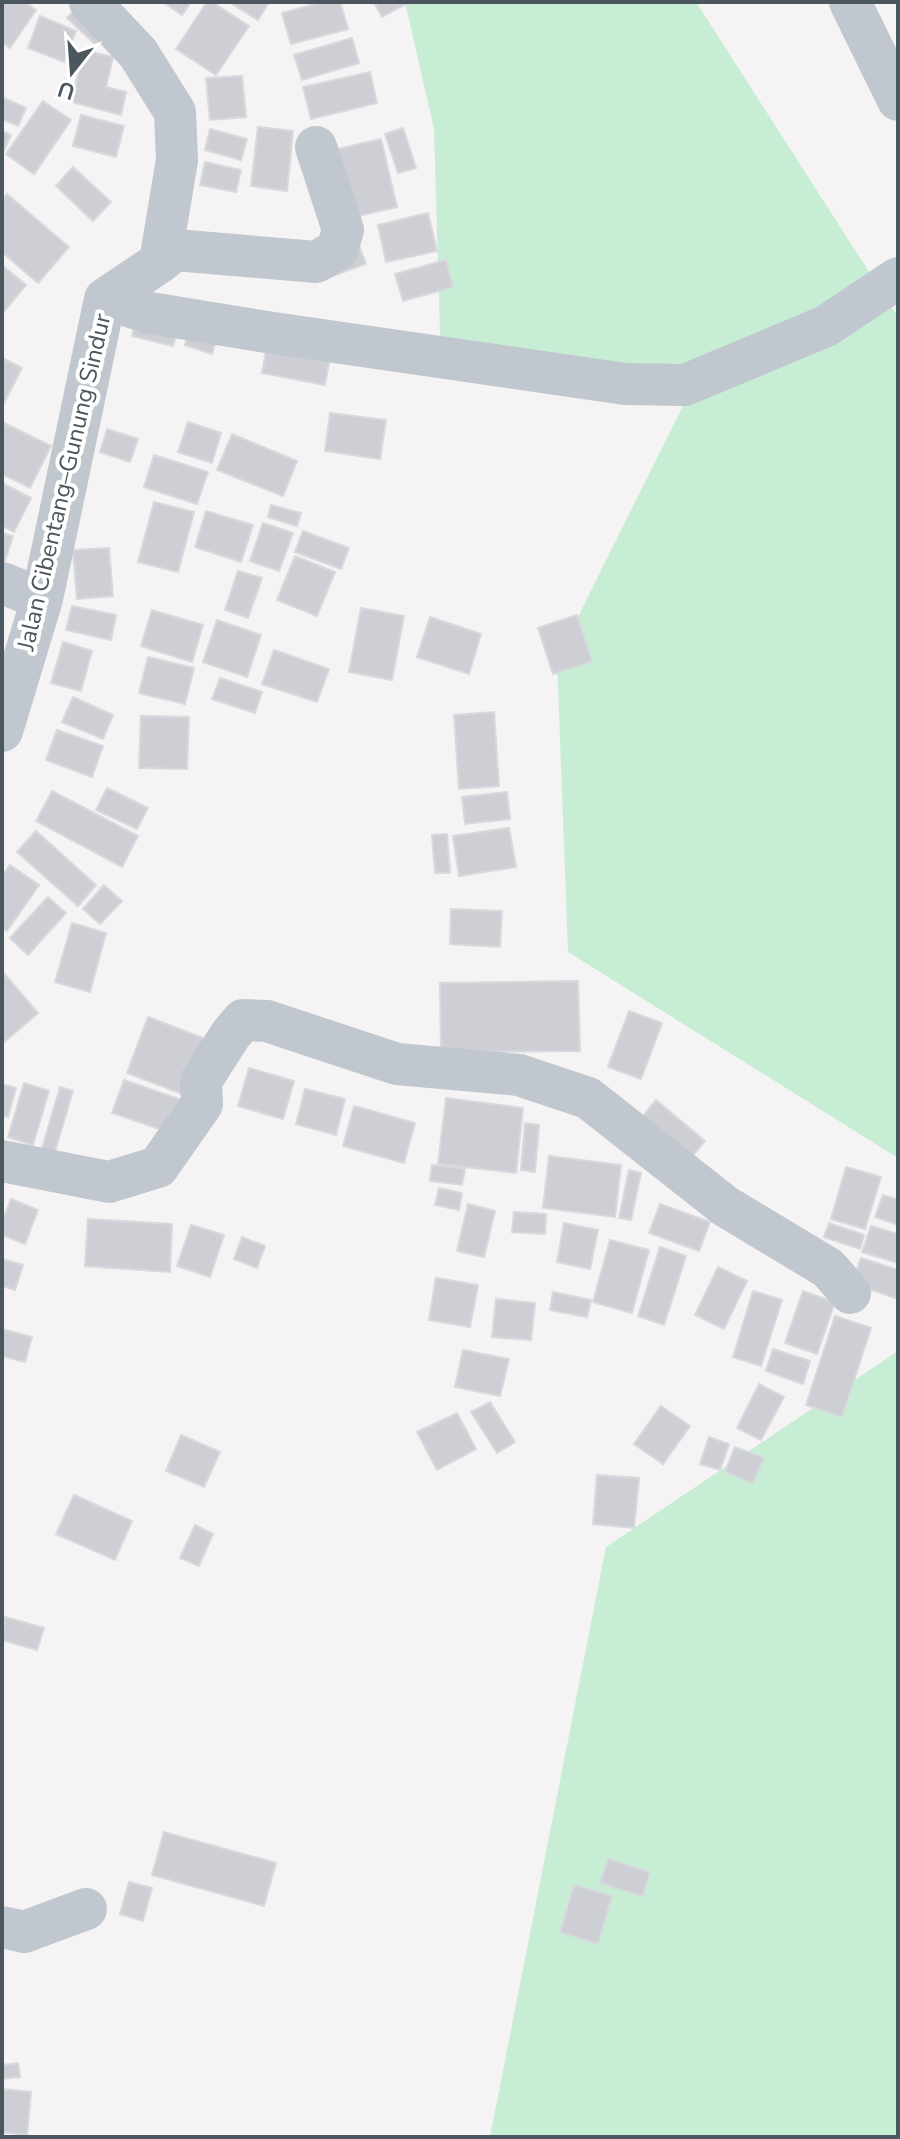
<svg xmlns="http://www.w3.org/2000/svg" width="900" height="2139" viewBox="0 0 900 2139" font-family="'Nunito Sans',sans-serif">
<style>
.green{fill:#c7edd5}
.building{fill:#cdcfd5;stroke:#d7d9dd;stroke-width:2}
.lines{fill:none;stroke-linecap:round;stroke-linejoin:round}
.minor{stroke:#c0c7ce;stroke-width:42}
.labels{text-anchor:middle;stroke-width:8;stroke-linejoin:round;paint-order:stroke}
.street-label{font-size:24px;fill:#4c565f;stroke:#fff}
</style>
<rect width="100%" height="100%" fill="#f5f3f3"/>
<path class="green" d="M405,2H696L898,317V1158L568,952L557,659L689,394L441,366L434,129Z
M898,1351V2137H490L606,1547Z"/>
<path class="building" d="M24,2L36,10L10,48L2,42V3Z
M163,2H191L182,15Z
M207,2H212L249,26L216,75L176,49Z
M229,2H269L258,20Z
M323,2H340L348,29L291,44L282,13Z
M374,2H408V3L382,17Z
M74,10L103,37L96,45L67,18Z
M40,16L76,31L64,62L28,48Z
M352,38L359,63L302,80L294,55Z
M83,50L113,57L106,87L126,92L121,115L72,102Z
M370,72L377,103L311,119L303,87Z
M242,76L246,117L210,120L206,78Z
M2,97L26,108L18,126L2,119Z
M43,101L71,120L34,174L6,154Z
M81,115L124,126L116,157L73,146Z
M258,127L293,131L287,191L251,186Z
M403,128L416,168L398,173L385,134Z
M210,129L247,139L241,160L205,150Z
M2,131L11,135L2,154Z
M381,139L397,207L354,217L338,149Z
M205,162L241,170L236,192L200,185Z
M73,167L111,202L93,221L56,186Z
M7,194L69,247L38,283L2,252V200Z
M428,213L437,251L386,262L378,225Z
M358,243L366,264L333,276Z
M446,260L453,287L403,301L395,274Z
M2,265L26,285L2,314Z
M142,298L183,308L173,346L132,336Z
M196,312L222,320L212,354L185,345Z
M270,329L333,341L325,385L262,373Z
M2,358L22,368L2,407Z
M330,413L386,420L380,459L325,451Z
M188,422L221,433L212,463L178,452Z
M4,423L51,446L30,488L2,474V428Z
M107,429L138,439L130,462L100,452Z
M232,434L297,461L283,496L217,470Z
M154,455L208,472L197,504L144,487Z
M2,483L31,498L14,532L2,526Z
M154,502L194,512L178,572L138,562Z
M271,505L301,513L297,526L268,517Z
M206,511L253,525L241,562L195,547Z
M263,523L293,533L279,571L250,561Z
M303,531L349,548L341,569L295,552Z
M2,533L13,536L2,571Z
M109,548L113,596L77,599L73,550Z
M295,556L335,572L317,616L277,600Z
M238,571L262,578L248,618L225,610Z
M72,606L116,615L111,640L66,630Z
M361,608L404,616L392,680L349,672Z
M152,610L203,625L192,662L141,646Z
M577,615L592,661L553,674L538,628Z
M430,617L481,634L469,674L417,657Z
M217,620L261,635L247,677L203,662Z
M63,642L92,651L81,691L51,683Z
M274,650L329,669L317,702L262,684Z
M148,657L194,668L185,704L139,693Z
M220,678L262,692L255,713L212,699Z
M73,697L113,715L103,739L62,722Z
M494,712L499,786L459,789L454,715Z
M141,716L189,717L187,769L139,768Z
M57,730L103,746L92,777L46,760Z
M107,788L148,808L137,829L96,810Z
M52,791L138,836L122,867L36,821Z
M507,792L510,819L465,824L462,797Z
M509,828L516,867L459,876L453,836Z
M36,831L96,885L78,906L17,852Z
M447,834L450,873H435L432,835Z
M10,865L39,885L7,931L2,928V876Z
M104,885L122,901L100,924L83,909Z
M48,897L66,913L28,955L10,938Z
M451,909L502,911L500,947L450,944Z
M72,923L106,933L90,992L55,982Z
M2,971L38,1013L2,1044Z
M578,981L580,1051L441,1052L440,983Z
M629,1011L662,1023L641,1079L608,1067Z
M148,1017L211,1041L190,1097L127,1073Z
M249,1068L294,1081L283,1119L238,1106Z
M124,1080L182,1100L171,1133L112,1113Z
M24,1083L49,1091L33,1145L8,1137Z
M2,1084L16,1088L8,1117L2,1116Z
M60,1087L73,1091L54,1155L41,1152Z
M305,1089L345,1099L336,1135L296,1124Z
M446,1098L523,1108L516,1173L438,1164Z
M656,1100L705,1141L678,1174L629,1133Z
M354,1106L415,1123L404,1163L343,1146Z
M525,1123L539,1125L535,1172L521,1170Z
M549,1156L621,1165L615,1217L543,1208Z
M432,1165L465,1169L462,1185L430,1181Z
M846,1167L881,1177L865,1229L831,1219Z
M629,1170L641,1173L631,1220L619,1218Z
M439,1188L462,1193L459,1210L435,1205Z
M883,1195L898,1200V1225L875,1217Z
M11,1199L38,1210L25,1244L2,1235V1223Z
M468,1204L495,1211L484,1257L457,1251Z
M660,1204L710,1222L699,1251L649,1233Z
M514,1212L546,1214L545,1234L512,1232Z
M88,1219L172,1224L170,1272L85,1266Z
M564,1223L598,1230L590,1269L557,1262Z
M829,1223L864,1235L860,1249L824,1237Z
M191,1225L224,1235L210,1277L177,1266Z
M871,1226L898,1234V1263L862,1252Z
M242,1237L265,1246L257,1268L234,1259Z
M610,1240L649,1250L632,1313L593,1302Z
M660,1247L686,1256L664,1325L638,1316Z
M861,1258L898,1270V1299L852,1283Z
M2,1259L23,1265L15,1290L2,1286Z
M718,1267L747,1281L724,1329L695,1315Z
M436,1278L478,1285L470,1327L429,1320Z
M753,1291L782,1300L761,1366L733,1357Z
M803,1291L835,1302L817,1354L785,1343Z
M553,1292L591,1300L587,1317L550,1310Z
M496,1299L535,1303L531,1340L492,1337Z
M835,1316L871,1328L842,1417L806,1405Z
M2,1329L32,1337L25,1362L2,1356Z
M773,1349L810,1361L803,1384L766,1371Z
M463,1350L509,1359L500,1396L455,1387Z
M759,1384L784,1397L761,1440L737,1428Z
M490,1402L515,1442L497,1453L471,1412Z
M661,1406L690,1426L663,1464L634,1444Z
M457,1413L476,1449L437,1470L417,1432Z
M181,1435L220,1452L204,1487L166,1471Z
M709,1437L729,1444L720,1470L700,1464Z
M735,1447L764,1458L753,1483L725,1472Z
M597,1475L639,1478L634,1528L593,1524Z
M74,1495L132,1521L115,1560L56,1534Z
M195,1525L213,1534L199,1566L180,1558Z
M5,1617L44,1628L37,1650L2,1640Z
M164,1832L276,1863L264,1906L152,1875Z
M608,1859L650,1872L643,1896L600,1883Z
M129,1882L152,1888L143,1921L120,1914Z
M574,1885L612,1896L598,1944L560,1932Z
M18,2063L20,2077L2,2079V2065Z
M2,2089L31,2092L27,2135L2,2132Z"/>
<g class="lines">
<path class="minor" d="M850,2L898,100
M160,262L175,250L316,262L337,250L343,230L316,147
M105,299L150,313L273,333L625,384L685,385L826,326L898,278
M2,583L42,599
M2,731L42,599L105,299L160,262L177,160L175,112L138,53L90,2
M2,1161L109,1182L158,1167L202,1104L201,1081L231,1034L243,1020L267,1021L397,1064L519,1075L588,1098L725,1206L828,1268L850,1293
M2,1927L24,1932L86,1909"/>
</g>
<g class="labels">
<g class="street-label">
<text transform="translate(64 482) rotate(-77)" y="8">Jalan Cibentang–Gunung Sindur</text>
</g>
</g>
<rect width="900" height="2139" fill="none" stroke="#4c565f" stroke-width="8"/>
<g transform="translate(72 72) rotate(197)" stroke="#ffffff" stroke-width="6" paint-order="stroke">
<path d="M0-6L14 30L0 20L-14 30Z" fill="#4c565f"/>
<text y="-12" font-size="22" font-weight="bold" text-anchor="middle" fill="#4c565f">U</text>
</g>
</svg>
